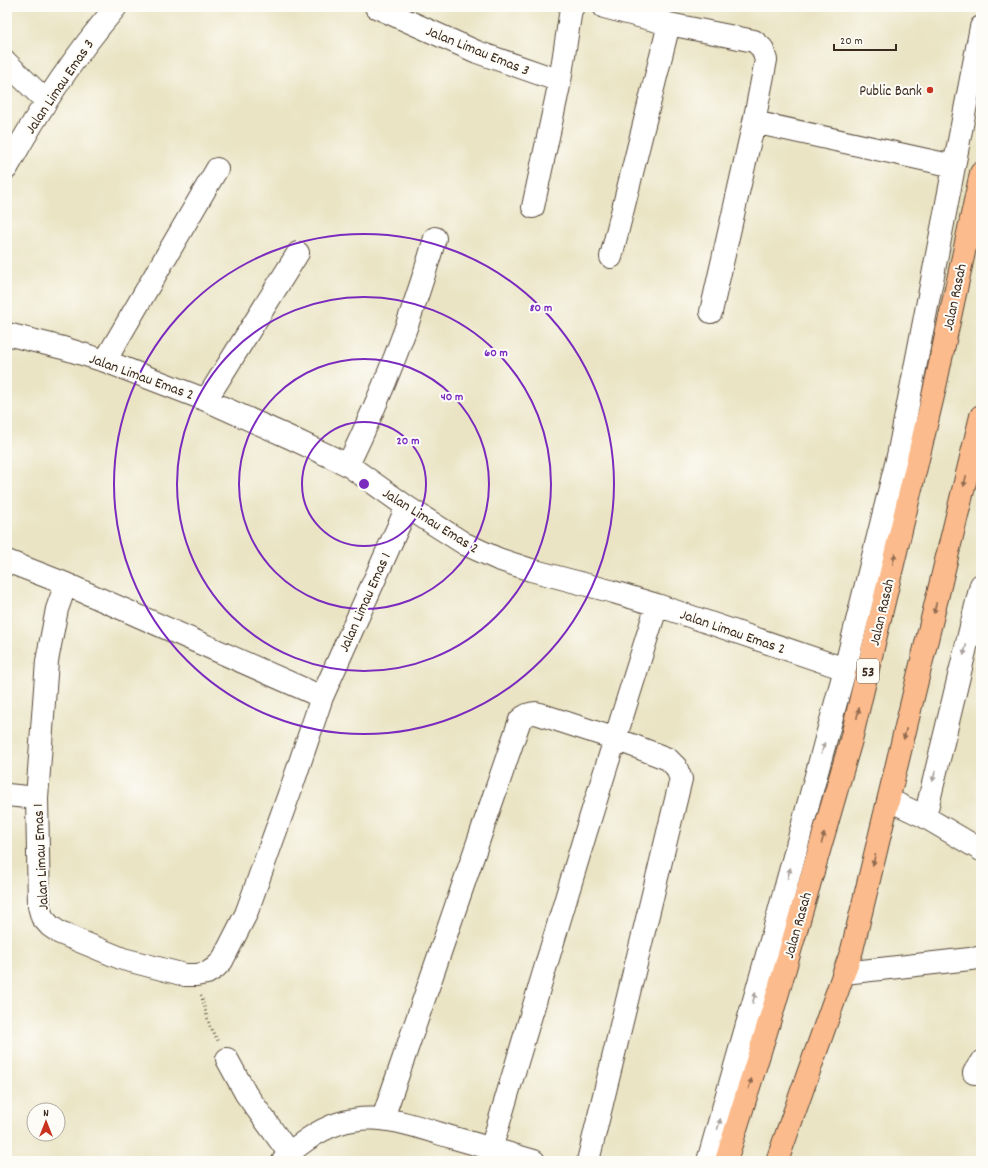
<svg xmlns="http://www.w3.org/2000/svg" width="988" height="1168" viewBox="0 0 988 1168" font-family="Dekko,sans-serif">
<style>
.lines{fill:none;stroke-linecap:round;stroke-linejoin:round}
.minor-casing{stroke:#554637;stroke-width:24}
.highway-casing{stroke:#554637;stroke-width:24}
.path{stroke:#554637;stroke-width:2.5;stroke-dasharray:1 3;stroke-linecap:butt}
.minor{stroke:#fff;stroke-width:22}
.highway{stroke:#fbbb8c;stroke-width:22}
.oneway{fill:#916b50}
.oneway2{fill:#a79f9a}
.ring{fill:none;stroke:#7b2cbf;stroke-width:2}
.poi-dot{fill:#c8321e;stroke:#fdfcf7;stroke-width:1.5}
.labels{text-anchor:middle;stroke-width:4;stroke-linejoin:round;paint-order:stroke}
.shield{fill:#fdfcf7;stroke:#75695f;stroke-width:1}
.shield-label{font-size:14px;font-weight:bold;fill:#3b2a1e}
.street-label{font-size:15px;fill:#3b2a1e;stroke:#fdfcf7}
.poi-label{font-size:15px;fill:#3b2a1e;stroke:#fdfcf7;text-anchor:end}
.centre{fill:#7b2cbf;stroke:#fdfcf7;stroke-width:2}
.ring-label{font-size:12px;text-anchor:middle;font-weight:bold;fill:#7b2cbf;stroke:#fdfcf7;stroke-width:4;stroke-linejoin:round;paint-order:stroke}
</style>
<rect width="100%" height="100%" fill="#fdfcf7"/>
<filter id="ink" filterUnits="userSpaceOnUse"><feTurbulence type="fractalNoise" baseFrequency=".025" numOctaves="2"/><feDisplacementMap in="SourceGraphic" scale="8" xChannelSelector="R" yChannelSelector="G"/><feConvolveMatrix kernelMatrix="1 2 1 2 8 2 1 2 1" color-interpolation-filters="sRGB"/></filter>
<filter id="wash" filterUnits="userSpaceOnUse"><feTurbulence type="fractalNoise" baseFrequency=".012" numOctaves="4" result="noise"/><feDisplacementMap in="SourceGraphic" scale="16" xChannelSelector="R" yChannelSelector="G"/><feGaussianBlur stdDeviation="0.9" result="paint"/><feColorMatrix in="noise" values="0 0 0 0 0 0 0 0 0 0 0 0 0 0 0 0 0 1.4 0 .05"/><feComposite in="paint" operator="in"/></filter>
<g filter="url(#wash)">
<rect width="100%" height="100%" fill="#eae4c4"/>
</g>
<g filter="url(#ink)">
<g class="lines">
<defs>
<path id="minor" d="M376,7L477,52L560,81
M604,7L669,24L754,41L762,48L766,60L754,122L711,312
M7,63L46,101
M754,122L954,166
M7,168C38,111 74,56 116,7
M533,207L560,81L571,9L573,7
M611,257L669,24
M7,334L63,348L105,361L206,400L291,438L348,465L407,507L465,544L498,559L531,570L610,591L657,605L845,669
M105,361L217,169
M206,400L298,253
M348,465C383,392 413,316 435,238
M7,561L66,584L322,697
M66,584L57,609L47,661L37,798L39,906L42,917L50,926L60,933L123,959L185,975H196L207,973L215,968L222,961L246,914L293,783L322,697L407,507
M7,795L37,798
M889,800L925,817L981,850
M925,817L981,585
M844,973L979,958L981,957
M227,1059L246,1094L289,1153
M974,1073L981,1062
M383,1118L520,720C525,715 529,713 536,713L616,739L668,759L676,767L681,779L588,1161
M491,1149L585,835L657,605
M283,1161C290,1151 298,1146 308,1139C358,1104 399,1121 451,1137C479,1145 506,1153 534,1161
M708,1161L774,930L845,669L898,456L981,27"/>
<path id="highway" d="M726,1161L775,1003L851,740L933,396L981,173
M777,1161L852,950L981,416"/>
</defs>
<use href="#minor" class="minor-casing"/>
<use href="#highway" class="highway-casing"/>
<path class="path" d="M201,995L210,1027L218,1041"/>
<use href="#minor" class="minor"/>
<use href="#highway" class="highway"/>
</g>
<defs><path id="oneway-solid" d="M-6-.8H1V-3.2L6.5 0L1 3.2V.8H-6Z"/></defs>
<g class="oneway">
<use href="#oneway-solid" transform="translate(965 481) rotate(103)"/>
<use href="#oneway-solid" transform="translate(894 559) rotate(-77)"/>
<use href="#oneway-solid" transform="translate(935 608) rotate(103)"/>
<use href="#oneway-solid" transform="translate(858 713) rotate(-77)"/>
<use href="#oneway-solid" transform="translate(905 734) rotate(103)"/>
<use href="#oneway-solid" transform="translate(823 838) rotate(-74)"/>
<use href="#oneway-solid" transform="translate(874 860) rotate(104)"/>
<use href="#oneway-solid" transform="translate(750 1084) rotate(-73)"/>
</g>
<g class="oneway2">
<use href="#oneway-solid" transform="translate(965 650) rotate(104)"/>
<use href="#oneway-solid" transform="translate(823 748) rotate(-75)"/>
<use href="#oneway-solid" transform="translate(934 776) rotate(104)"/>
<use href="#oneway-solid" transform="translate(789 873) rotate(-75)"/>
<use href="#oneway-solid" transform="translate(754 998) rotate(-74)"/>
<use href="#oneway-solid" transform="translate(719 1124) rotate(-74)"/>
</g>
</g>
<g class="ring">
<circle cx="364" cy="484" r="62"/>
<circle cx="364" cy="484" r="125"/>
<circle cx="364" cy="484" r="187"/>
<circle cx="364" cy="484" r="250"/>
</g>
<circle class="poi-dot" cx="930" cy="90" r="4"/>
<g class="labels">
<rect class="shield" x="857" y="659" width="22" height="24" rx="3"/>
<g class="shield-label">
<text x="868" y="676">53</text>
</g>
<g class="street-label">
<text transform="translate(478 50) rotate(22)" y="5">Jalan Limau Emas 3</text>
<text transform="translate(59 86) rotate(-56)" y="5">Jalan Limau Emas 3</text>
<text transform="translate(954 297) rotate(-78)" y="5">Jalan Rasah</text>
<text transform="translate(142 376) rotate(20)" y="5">Jalan Limau Emas 2</text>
<text transform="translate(431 520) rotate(32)" y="5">Jalan Limau Emas 2</text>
<text transform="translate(364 602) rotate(-66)" y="5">Jalan Limau Emas 1</text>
<text transform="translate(881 612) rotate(-77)" y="5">Jalan Rasah</text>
<text transform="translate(733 631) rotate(19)" y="5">Jalan Limau Emas 2</text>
<text transform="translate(40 857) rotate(-93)" y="5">Jalan Limau Emas 1</text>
<text transform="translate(797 925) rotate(-74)" y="5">Jalan Rasah</text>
</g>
<g class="poi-label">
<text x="922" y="95">Public Bank</text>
</g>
</g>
<circle cx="364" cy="484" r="6" class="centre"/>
<g class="ring-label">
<text x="541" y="311">80 m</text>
<text x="496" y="356">60 m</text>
<text x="452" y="400">40 m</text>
<text x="408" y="444">20 m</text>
</g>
<rect width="988" height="1168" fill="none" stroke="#fdfcf7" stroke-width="24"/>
<g transform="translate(46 1122)"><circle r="19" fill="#fdfcf7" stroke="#afa8a0"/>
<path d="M0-3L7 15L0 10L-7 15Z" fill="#c8321e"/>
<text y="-6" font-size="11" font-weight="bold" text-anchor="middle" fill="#3b2a1e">N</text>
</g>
<path d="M834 44v6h62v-6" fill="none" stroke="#3b2a1e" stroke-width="2"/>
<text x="840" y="44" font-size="12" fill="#3b2a1e" stroke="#fdfcf7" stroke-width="3" paint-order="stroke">20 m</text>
</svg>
